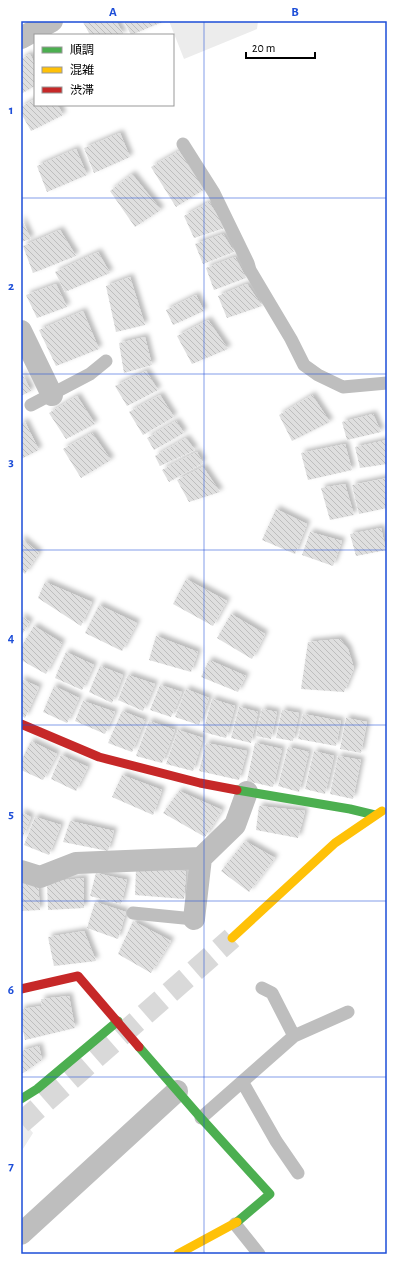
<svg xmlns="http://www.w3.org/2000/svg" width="408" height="1275" viewBox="0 0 408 1275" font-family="'Alegreya Sans','Noto Sans JP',sans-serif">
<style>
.green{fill:#ececec}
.building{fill:url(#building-back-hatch);filter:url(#shadow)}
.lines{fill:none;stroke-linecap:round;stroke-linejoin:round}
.secondary-tunnel{stroke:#d9d9d9;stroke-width:22;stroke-dasharray:22 11;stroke-linecap:butt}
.lane{stroke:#bebebe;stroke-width:13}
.street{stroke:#bebebe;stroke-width:22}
.fast{stroke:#4caf50;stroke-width:9}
.slow{stroke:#ffc107;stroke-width:9}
.jam{stroke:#c62828;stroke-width:9}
.grid{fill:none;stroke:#1d4ed8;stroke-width:1;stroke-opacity:0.55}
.neatline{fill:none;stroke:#1d4ed8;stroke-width:1.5}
.grid-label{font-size:13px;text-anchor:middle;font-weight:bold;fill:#1d4ed8}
</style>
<defs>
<pattern id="building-back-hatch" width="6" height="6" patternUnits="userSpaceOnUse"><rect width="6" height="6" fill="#dfdfdf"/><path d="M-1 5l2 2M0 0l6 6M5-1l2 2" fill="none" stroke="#bebebe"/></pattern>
<filter id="shadow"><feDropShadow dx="3.5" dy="-3.5" stdDeviation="2" flood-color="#0004"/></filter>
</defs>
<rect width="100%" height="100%" fill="#fff"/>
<path class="green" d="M169,21H258L257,29L184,59Z
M21,1118L33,1133L21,1152Z"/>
<path class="building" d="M85,21H116L124,35H90L83,22Z
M124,21H165L131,35Z
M30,54L35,64V86L21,94V59Z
M35,99V105H58L63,115L31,131L21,113V107Z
M120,133L130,157L94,173L84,148Z
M76,149L87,175L47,192L37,166Z
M179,151L205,189L176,207L151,167Z
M132,174L161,210L135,227L110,191Z
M209,202L225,228L194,238L184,216Z
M21,218L31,239L21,242Z
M60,230L76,256L33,273L23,246Z
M223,234L234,252L203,264L195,244Z
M98,252L110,273L65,292L55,272Z
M235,257L246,278L214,290L206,268Z
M130,277L145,325L116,332L106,286Z
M56,284L67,307L37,318L26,295Z
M247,284L262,306L227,318L218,296Z
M196,295L204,311L173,325L166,310Z
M83,311L99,349L56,366L39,330Z
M208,320L228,349L192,364L177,336Z
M145,337L152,365L124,373L119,343Z
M146,371L158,390L127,406L115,386Z
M21,372L31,391L21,396Z
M160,395L174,417L143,435L129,412Z
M312,395L330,422L292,441L279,415Z
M77,396L95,424L66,439L49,413Z
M373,414L381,432L347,440L342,422Z
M176,421L184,433L154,450L147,438Z
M25,422L39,450L21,459V423Z
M92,433L111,460L81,478L63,449Z
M186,438L195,450L160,466L155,456Z
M387,440V464L360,468L355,447Z
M345,444L352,470L308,480L301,453Z
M197,452L203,463L169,482L162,470Z
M203,467L220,492L189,502L177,480Z
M387,478V508L359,514L352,485Z
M345,484L354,515L330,520L321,488Z
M276,509L307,524L295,554L262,540Z
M381,528L386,550L356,556L350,534Z
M310,532L342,541L333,566L302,555Z
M21,538L39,553L25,574L21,570Z
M186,579L227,601L213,626L173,604Z
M45,582L92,602L81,626L38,598Z
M99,605L137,623L122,651L85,633Z
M231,614L265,634L252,659L217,638Z
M21,616L30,622L21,636Z
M34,626L62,643L46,674L21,660V647Z
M156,636L198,652L191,672L149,660Z
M340,639L348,649L354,668L344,692L301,689L308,642Z
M66,652L94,665L82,690L55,678Z
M209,660L246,676L238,692L201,677Z
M100,666L123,675L112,703L89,692Z
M128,675L155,684L143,711L118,700Z
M21,679L39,687L25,718L21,715Z
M160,685L182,692L171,717L150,710Z
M54,686L79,698L67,723L43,712Z
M186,689L209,698L199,725L175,717Z
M212,699L235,706L226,738L203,732Z
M83,701L115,712L105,734L75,721Z
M239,707L258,712L251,743L231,738Z
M262,709L277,712L271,739L256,736Z
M282,710L299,713L293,741L276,738Z
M122,711L145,720L132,752L108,743Z
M303,714L341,721L336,746L298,739Z
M346,718L367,722L361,753L340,749Z
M149,721L175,730L162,763L136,756Z
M178,730L203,738L193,771L166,764Z
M31,741L57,754L43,780L21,770V761Z
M206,743L247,751L239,780L199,771Z
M255,743L282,749L273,787L247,781Z
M288,747L309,752L299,792L278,786Z
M314,751L334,756L325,794L305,789Z
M61,755L88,767L76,791L51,779Z
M338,756L361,760L353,799L330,794Z
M122,775L162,790L153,815L112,797Z
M179,791L222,810L205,837L163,813Z
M259,806L305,811L298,838L256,830Z
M21,812L31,817L21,841Z
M35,817L61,825L49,855L24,845Z
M70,821L114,831L108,851L63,842Z
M245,841L275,858L249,892L221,871Z
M136,870L186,871L184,899L135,895Z
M96,873L127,880L121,904L90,896Z
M84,878V908L48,910L47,882Z
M38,882L40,910L21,911V883Z
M95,902L126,912L118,939L87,928Z
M133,921L171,941L151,973L118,954Z
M84,931L96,961L54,966L48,937Z
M69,996L75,1028L25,1040L21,1020V1009L42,1006L41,999Z
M39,1046L42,1060L25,1072L21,1074V1051Z"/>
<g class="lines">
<path class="secondary-tunnel" d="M21,1123L232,938"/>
<path class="lane" d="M183,144L214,193L248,263L250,270L291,339L304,365L318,375L343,387L387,383
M31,405L90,374L106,361
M133,913L194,919
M262,988L272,993L294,1036
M243,1083L276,1141L298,1173
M201,1118L294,1036L348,1012
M235,1224L259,1254"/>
<path class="street" d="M21,38L52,21
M21,331L52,395
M21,871L40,877L76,863L201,858
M194,919L201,858L235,825L247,792
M21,1234L177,1091"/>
<path class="fast" d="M237,790L350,809L375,815
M139,1047L201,1118L270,1194L237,1222
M21,1099L37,1089L118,1021"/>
<path class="slow" d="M232,938L335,843L382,811
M178,1254L237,1222"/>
<path class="jam" d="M21,724L99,757L200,783L237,790
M21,989L78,976L139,1047"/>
</g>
<path class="grid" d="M204,21V1254M21,198H387M21,374H387M21,550H387M21,725H387M21,901H387M21,1077H387"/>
<rect width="408" height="1275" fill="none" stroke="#ffffff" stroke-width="44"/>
<rect x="34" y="34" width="140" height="72" fill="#ffffff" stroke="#999999"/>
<rect x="42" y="47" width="20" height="6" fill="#4caf50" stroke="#999999"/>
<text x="70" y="54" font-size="12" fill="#000000">順調</text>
<rect x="42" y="67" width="20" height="6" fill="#ffc107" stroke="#999999"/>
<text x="70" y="74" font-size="12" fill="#000000">混雑</text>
<rect x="42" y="87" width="20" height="6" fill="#c62828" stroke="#999999"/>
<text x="70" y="94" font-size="12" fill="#000000">渋滞</text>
<path d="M246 52v6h69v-6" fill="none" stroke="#000000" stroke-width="2"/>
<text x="252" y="52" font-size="12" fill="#000000" stroke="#ffffff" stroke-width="3" paint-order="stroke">20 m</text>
<rect x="22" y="22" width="364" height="1231" class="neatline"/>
<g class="grid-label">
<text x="113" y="16">A</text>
<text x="295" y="16">B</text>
<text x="11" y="114">1</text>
<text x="11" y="290">2</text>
<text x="11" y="466">3</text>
<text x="11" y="642">4</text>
<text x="11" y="818">5</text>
<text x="11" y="994">6</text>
<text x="11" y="1170">7</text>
</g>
</svg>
